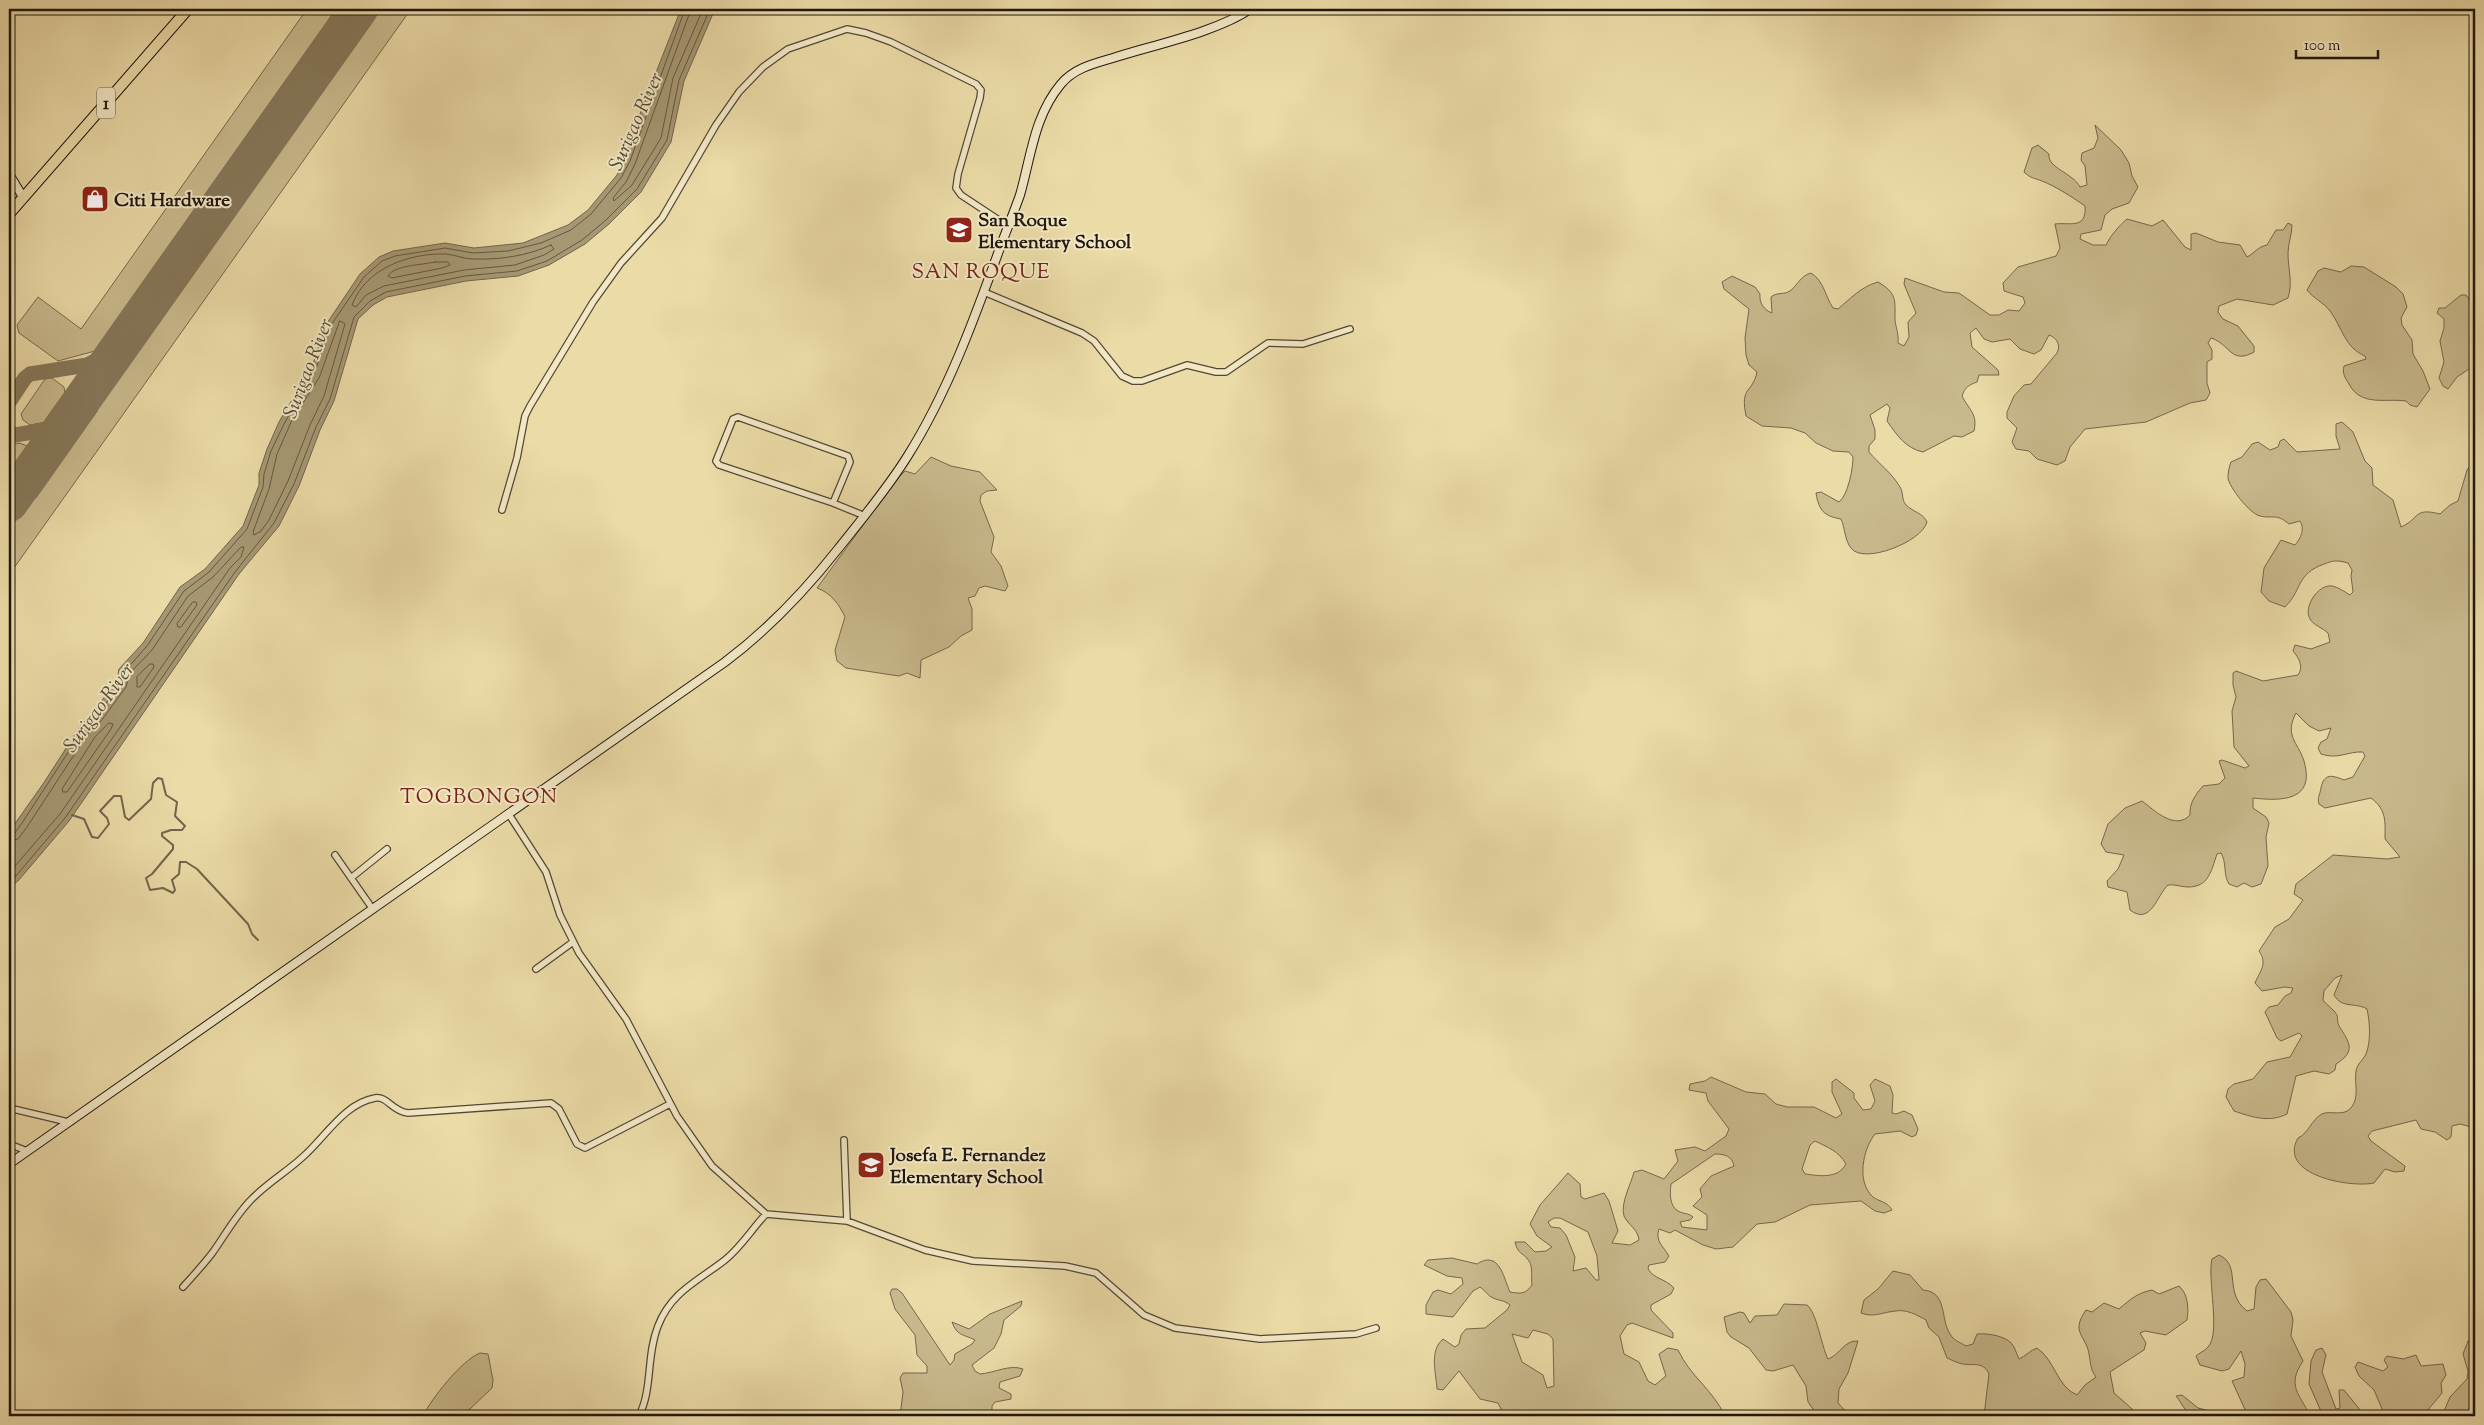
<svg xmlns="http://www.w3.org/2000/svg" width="2484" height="1425" viewBox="0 0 2484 1425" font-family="'Sorts Mill Goudy',serif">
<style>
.green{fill:#c9ba8d;stroke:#75684e;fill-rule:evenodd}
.water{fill:#a69873;stroke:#71644b}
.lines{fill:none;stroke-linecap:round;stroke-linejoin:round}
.shore{stroke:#645740;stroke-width:1}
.stream{stroke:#71644b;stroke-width:2}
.taxiway{stroke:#86785a;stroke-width:15}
.runway{stroke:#86785a;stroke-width:38}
.street-casing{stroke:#544734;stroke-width:8}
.secondary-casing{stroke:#21160e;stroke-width:10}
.highway-casing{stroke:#21160e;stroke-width:12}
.street{stroke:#f2e8c6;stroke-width:5.5}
.secondary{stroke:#f2e8c6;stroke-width:8}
.highway{stroke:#ebdba7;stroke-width:10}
.labels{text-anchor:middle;stroke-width:4;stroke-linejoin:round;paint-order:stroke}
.shield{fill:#f2e8c6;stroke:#605545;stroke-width:1}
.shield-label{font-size:18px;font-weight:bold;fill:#21160e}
.poi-label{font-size:19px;font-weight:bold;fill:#21160e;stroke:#f2e8c6;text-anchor:start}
.water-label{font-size:20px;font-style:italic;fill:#564a36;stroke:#f2e8c6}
.quarter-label{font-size:21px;letter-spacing:1px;fill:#7a1f14;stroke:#f2e8c6}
</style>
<rect width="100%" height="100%" fill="#ebdba7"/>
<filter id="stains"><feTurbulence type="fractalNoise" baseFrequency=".004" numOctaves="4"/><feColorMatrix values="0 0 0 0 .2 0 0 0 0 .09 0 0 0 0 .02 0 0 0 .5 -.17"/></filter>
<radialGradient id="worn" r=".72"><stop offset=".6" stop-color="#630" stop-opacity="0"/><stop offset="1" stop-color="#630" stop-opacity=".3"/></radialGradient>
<path class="green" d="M307,9H336L109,330L113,333L107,342L103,339L95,351L58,361L19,333L17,325L38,297L81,329Z
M381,9H411L9,575V530L33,496L36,498L98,410L94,406L135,348L139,351Z
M2095,125L2121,150L2129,163L2132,176L2138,187L2129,203L2112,209L2105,215L2101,230L2081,234L2080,239L2093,245H2106C2111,235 2118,227 2127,219L2152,226L2163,220L2185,247L2191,250V234L2196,233L2218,242L2240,245L2247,257C2255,253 2257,247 2267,245L2276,230H2283L2288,223L2292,225C2292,235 2288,243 2288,253C2288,270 2293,282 2288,298L2273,305L2237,299L2219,306L2218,312L2223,319L2238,326L2254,346V352C2231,365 2230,344 2211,338L2208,343L2212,350V359L2207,362V383L2210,393L2206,400L2190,403L2146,422L2085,429L2070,447L2065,461L2057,465L2037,459L2029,451L2016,449L2012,442L2017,428L2007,418V412L2014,396L2024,385L2031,384L2057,353C2061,345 2057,338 2049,335L2041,350L2034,354L2020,349L2010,339L1992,342L1984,339L1976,328L1970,333L1972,347L1998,370L1999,375H1979L1977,382C1969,385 1965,387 1962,396C1969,410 1978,414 1974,431L1962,437L1954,436L1923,452C1905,448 1897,435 1887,421L1890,408L1887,404L1870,415L1875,430V439L1869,446V452C1879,464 1892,473 1900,487C1904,493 1901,499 1906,505C1913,512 1923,513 1927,522C1922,542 1863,565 1851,548C1845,541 1845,528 1841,519C1824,516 1819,511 1816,493L1821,492L1839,502C1848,495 1853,469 1853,457L1849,452L1833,451L1816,443L1805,433L1791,428L1762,426L1746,416C1740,385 1752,395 1757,372L1749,365L1746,355L1745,338L1749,309L1724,289L1722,282L1732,276L1755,287L1760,294C1759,303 1764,310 1772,313L1771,297C1776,292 1784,295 1790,291C1798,285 1800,276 1811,273C1824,281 1825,296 1833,308L1838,309C1850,299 1862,286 1878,282C1897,293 1895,300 1895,319C1895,325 1899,333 1898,343L1904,346L1909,337L1908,322L1916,313L1904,284L1905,278L1944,292L1959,293L1990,315H1999L2008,310L2019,311L2025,303L2023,297L2004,291L2003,283L2018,267L2056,256L2060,248L2055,224C2069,222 2087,230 2085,206C2072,197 2057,187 2042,181C2034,178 2030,178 2024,172L2032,148L2038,145L2049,154C2047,168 2073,173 2080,187L2087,185L2085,166L2081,160L2082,153L2094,148L2098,138Z
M2351,266L2364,267L2396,287L2403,294L2407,307L2401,318L2402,325L2412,340L2413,354L2423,371L2430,389L2417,407L2410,405L2406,401C2385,398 2361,407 2349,384C2345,378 2342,373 2344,366L2366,359L2365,356C2345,348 2342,327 2330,311C2323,302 2314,299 2307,290L2318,271L2324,268L2341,272Z
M2461,295H2466L2475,308V365L2457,377L2448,389L2443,386L2439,378L2444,362L2440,341L2444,328V319L2437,313L2439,308H2445Z
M52,378L64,387L65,394L45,422L30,425L23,420L21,414L45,379Z
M2342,422L2353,432L2365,461L2372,468L2373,485L2393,500L2401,527C2420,519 2413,507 2440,514L2450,505L2458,501L2467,470L2475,460V1128L2460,1124L2452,1126L2451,1137L2447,1140L2435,1132L2421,1129L2416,1120L2372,1131L2368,1136L2371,1141L2405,1166L2404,1171L2395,1172L2385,1169L2374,1183C2350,1188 2277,1175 2298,1138C2309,1133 2311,1120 2322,1114C2330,1110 2343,1117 2351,1108C2360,1097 2354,1083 2356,1071C2357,1064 2363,1060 2366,1054C2371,1041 2370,1023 2367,1009C2355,1002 2342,1009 2334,995L2342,975L2335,978L2324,991L2323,1000C2327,1006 2334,1009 2337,1015C2338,1018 2337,1022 2339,1026C2349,1042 2357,1051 2336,1064L2335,1070L2329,1074L2314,1071L2296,1076L2287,1114C2269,1123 2252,1117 2234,1111L2226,1097L2228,1089L2234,1084L2253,1079L2267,1062L2290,1057L2302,1036L2299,1033L2281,1041L2277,1038L2265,1012L2269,1007L2278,1005L2285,996L2291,993L2293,988L2285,987L2262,991L2255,983C2260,971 2268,964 2259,951L2275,927L2289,919L2303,900L2294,894L2296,884L2333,855L2387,859L2400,857L2385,839C2385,822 2387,810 2371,798L2325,808L2319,804C2317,797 2320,795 2321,788C2324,773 2332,775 2344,780L2353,777L2365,756L2363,752C2348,751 2338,760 2321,754L2318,748L2321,742L2327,739L2331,728L2319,731L2309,726L2296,713C2284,736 2298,742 2304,761C2316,802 2280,801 2253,798V808L2266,817L2269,823L2266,837L2268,866L2261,884L2252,887L2244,883L2237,887L2229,884C2223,875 2227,863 2221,853L2217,854C2211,871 2209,887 2188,887C2181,887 2175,884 2168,885C2157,895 2151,926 2130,910L2127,892L2108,887L2107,881L2118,869L2124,855L2106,852L2101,844L2108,824L2125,808L2142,801C2154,810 2175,831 2190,815C2189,803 2196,794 2203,786L2219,784L2225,778L2219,761L2222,760L2245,768L2249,766L2234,747L2232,711L2236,697L2233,685V673L2236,671L2263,681L2298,675C2304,667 2299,658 2293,651L2295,645L2311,649L2330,642L2328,633C2323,628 2313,625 2310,619C2303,607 2318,584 2332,586C2338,587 2345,592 2350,595L2353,592L2351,576L2352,570L2348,563C2333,559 2333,561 2319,566C2296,577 2302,590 2285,607L2269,601L2261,592L2264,568L2281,540L2295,545C2301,538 2305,529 2300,521L2289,524C2276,513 2273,519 2260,516C2250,514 2229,487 2228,478C2228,473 2229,467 2231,462L2242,457L2252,444L2258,442L2270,450L2278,447L2280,441L2284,439L2297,452L2340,449L2336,436V424Z
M19,443L28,446L9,473V446Z
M931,457L951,466L980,472L997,490L987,491L981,495L980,501L994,537L991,552L1001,566L1008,586L1005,591L985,586L979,588L975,596L968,598L972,609V630L961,636L949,647L921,660L920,678L907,673L899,676L846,668L837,661L835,650L845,617C839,604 831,593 817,588L897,479L905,471L915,474Z
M1711,1077L1746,1092L1765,1094L1776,1104L1787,1107H1814L1836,1118L1842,1114L1832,1092V1082L1836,1079L1854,1093V1098L1863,1110L1871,1109L1875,1101L1870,1085L1875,1079L1890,1086L1893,1095L1892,1113L1896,1114L1904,1111L1912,1115L1918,1129L1916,1135L1912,1137L1900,1131L1875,1134C1863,1149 1856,1182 1873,1197C1880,1202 1888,1202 1892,1210L1884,1213L1875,1211L1861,1201L1810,1205L1775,1222L1757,1224L1733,1247L1716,1249L1703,1245L1675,1230L1670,1233L1659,1229C1655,1241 1663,1246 1669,1256L1665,1262L1649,1265L1648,1269C1654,1279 1666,1279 1674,1288L1671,1294L1651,1305V1310L1673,1333V1338L1632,1323L1627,1325L1620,1336L1624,1354L1639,1362L1648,1381L1655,1385L1666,1376L1659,1354L1668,1348L1678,1350C1690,1376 1713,1390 1725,1416H1517L1502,1411L1498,1403L1480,1399L1459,1371L1443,1390L1437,1389C1436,1372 1429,1351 1443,1339L1455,1347L1459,1344L1461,1335L1466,1329L1485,1328L1507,1310L1510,1305C1504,1300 1500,1301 1493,1298C1488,1296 1485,1290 1480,1287L1473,1291L1453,1317L1426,1314V1305L1433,1292L1438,1290L1451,1294L1463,1284L1462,1278L1447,1276L1424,1265L1428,1260L1452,1258L1477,1264C1499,1250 1503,1276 1510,1292C1521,1294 1526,1294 1532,1285C1531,1278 1533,1266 1529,1261C1523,1252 1518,1255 1515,1242H1525L1535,1252L1546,1251L1552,1247L1537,1236L1530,1224L1540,1205L1568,1173L1580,1184L1581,1197L1585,1199L1604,1193L1609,1201L1618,1231L1612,1243L1630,1245L1639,1240C1638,1229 1628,1225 1624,1216C1620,1204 1631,1184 1634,1172L1642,1170L1664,1179L1678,1161L1675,1150L1695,1147L1705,1151L1726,1136L1729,1129L1708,1101L1706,1093L1689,1090L1690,1084L1705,1081ZM1815,1141C1827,1147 1839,1151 1846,1164C1838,1179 1820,1176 1805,1174L1802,1169L1810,1145ZM1715,1154C1725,1154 1732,1156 1734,1166L1711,1176L1700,1189L1702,1197L1693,1206L1707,1215V1230L1682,1227L1680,1222L1690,1220L1693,1217C1689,1213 1683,1214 1678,1211C1669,1206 1670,1192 1671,1184ZM1554,1218H1560L1588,1232L1597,1256L1599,1280H1596L1586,1268L1573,1271L1575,1257L1566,1235L1560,1228L1551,1227L1548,1222ZM1533,1330L1548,1334L1553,1339L1554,1386L1547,1388L1543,1375L1522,1362L1512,1334L1528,1338Z
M2219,1255C2242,1265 2223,1293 2247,1311L2254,1309L2256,1287L2260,1280L2266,1279L2291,1312L2293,1320L2291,1336L2303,1361C2286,1386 2300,1394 2310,1416H2248L2232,1381L2244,1377L2245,1364L2241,1351L2229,1369L2222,1371L2200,1365L2196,1356C2199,1353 2205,1351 2208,1347C2221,1334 2207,1278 2212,1259Z
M1893,1271L1910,1275L1923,1290C1948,1292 1940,1319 1950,1334C1954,1341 1960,1342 1966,1346L1973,1344L1977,1334C1988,1333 2009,1336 2014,1347C2016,1351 2017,1355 2019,1359C2026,1356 2030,1350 2037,1348C2055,1360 2057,1387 2077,1395L2085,1385L2096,1377C2090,1369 2091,1364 2089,1354C2086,1335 2070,1333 2086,1310L2092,1312L2104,1303L2119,1309C2131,1299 2137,1293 2152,1290L2159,1294L2179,1286C2188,1294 2189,1308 2187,1320L2166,1335L2145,1331L2140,1333L2146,1343L2144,1350L2110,1372L2114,1393L2140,1416H1984L1989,1374C1983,1361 1974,1366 1963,1364C1957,1363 1952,1360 1947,1358L1939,1337L1929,1328L1926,1320C1917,1315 1906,1309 1896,1311C1882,1312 1875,1318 1861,1313L1864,1300L1878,1289Z
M892,1289H897L902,1293L950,1365L954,1360L955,1354L972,1344L975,1340C963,1334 957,1336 952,1322L969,1329L990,1314L1022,1301L1021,1306L1004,1320L1001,1334L994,1348L972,1365L975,1371L980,1374C994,1373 1010,1364 1023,1369L1020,1376L1000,1382L999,1388L1011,1394V1399L995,1402L992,1406V1416H900L903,1392L900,1378L903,1373H927V1366L917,1355L915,1335L895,1309L890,1293Z
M1784,1304L1807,1305C1817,1313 1821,1345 1828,1359C1840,1355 1844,1340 1858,1341L1848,1373L1839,1389L1838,1403L1850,1416H1811L1815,1412L1808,1402L1806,1386L1793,1365L1773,1371L1766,1370L1749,1348L1731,1337L1727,1332L1724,1317L1740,1312L1744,1313L1750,1323L1755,1316L1777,1315Z
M2473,1340L2475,1342V1416H2442L2450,1397L2467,1379L2468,1371L2463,1354L2468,1341Z
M2322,1348L2326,1355L2322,1372L2336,1409L2340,1408L2339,1390H2344L2365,1416H2323L2309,1384L2311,1361L2316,1350Z
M480,1353L488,1354L493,1380L492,1388L470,1409L457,1416H423C431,1399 462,1360 480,1353Z
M2416,1355L2421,1366L2443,1364L2446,1375L2441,1383L2442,1393L2423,1416H2385L2374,1390L2359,1376L2355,1367L2358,1362L2383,1371L2388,1367L2384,1360L2387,1356L2403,1359Z
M2182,1395L2198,1408L2229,1416C2216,1416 2194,1421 2185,1409C2182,1405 2180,1401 2176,1396Z"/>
<path class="water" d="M681,9H715L684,81L671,142L641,192L609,224L585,244L549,265L518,276L466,281L387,297L373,305L358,319L334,401L320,430L299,486L279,526L239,574L69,821L18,881L9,887V832L43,784L81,725L92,714L117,680L119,669L143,643L180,587L205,569L243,526L259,485V473L267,449L279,422L313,364L325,326L360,274L379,257L393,251L445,243L474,248L523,243L568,225L588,210L617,175L625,159L642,108Z"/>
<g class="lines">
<path class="shore" d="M691,9L635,164L626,182L613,198L614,201L632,185L661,138L673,78L703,9
M551,245L554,249L544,255L515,265L464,270L384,286L366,295L356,307L352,305C366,268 409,253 446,254C456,255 464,259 473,259C499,260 527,256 551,245Z
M435,262H448L450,265L442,268L392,278L388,276C394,265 423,265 435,262Z
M340,321L345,324L324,396L310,425L288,481L269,520L261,531L254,535L253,532L269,489L277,454L292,420L319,378Z
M193,602H196L197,605L181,627H178L177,624Z
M150,664H153L154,667L140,687H137V677Z
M109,723L113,724L111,729L67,792H63L62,789L95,737Z
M9,835L14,834L22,823L84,728L96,717L121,683L125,671L147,646L184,591L209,572L247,529L263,487L264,474L271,451L284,424L317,366L329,328L364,277L382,261L395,256L445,248L473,253L508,251L541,243L571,230L591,214L621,178L630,161L685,9
M9,841L18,839L27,827L89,732L101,721L126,687L130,673L152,650L188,596L213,577L241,547H244L241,557L230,568L60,814L9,873
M9,881L15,877L65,818L235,572L274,523L294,484L316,427L330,399L354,317L370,301L386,292L465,276L517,271L547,261L582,240L606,220L637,189L667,140L679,80L710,9"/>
<path class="stream" d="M72,815L84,819L92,837L98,838L109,824L107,818L100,811L114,796H121L125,817L129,820L151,799L153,783L158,778L162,779L166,795L177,802L175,816L185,826L182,830H171L162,833V836L173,845V849L152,874L146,878L150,890L163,888L173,893L175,890L172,880L179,874L180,862H186L197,869L248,924L252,934L258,940"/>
<path class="taxiway" d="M9,402L25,378L30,374L87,365L117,350
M9,436L63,427"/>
<path class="runway" d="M9,503L359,9"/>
<defs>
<path id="street" d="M984,292L1082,333L1094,341L1122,376L1133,381H1142L1187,365L1216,372H1226L1268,343L1303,344L1350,329
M833,503L850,462L848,456L738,417L733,419L716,461L719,465L833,503L865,516
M502,510L517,458L525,416L530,406L593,302L621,263L662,218L716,125L739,92L763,67L788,49L847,29L866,33L891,42L976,84L981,90L980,98L958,174L956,188L961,195L1008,226
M508,813L546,872L560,915L579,953L626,1019L677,1116L712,1166L766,1214L847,1221L925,1250L973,1261L1065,1266L1096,1273L1144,1315L1175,1328L1260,1339L1356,1334L1376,1328
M335,855L372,908
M351,878L387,849
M536,969L573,942
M9,1108L68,1122
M844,1140L847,1221
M9,1144L27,1151
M183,1287C193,1276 204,1264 213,1252C225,1235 235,1217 249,1202C266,1183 289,1171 307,1153C327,1134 346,1103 375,1098C388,1096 391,1111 408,1113L551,1103L559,1109L577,1144L585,1148L670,1104
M639,1416C653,1388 646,1356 658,1326C671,1292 698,1281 725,1260C741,1247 752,1229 766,1214"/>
<path id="secondary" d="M9,174L23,197
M9,1164L725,662C769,629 804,592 838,549C862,519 887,489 907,457C948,392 975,317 1001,245C1007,229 1014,212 1020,195C1031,157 1034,116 1061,84C1075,67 1097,63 1116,57C1154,45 1219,31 1250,9"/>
<path id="highway" d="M9,214L188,9"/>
</defs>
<use href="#street" class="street-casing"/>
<use href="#secondary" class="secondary-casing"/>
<use href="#highway" class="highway-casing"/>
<use href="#street" class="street"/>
<use href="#secondary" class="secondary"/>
<use href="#highway" class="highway"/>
</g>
<defs>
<symbol id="shop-square" viewBox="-11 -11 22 22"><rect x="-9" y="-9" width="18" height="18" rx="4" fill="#8f2418" stroke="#f2e8c6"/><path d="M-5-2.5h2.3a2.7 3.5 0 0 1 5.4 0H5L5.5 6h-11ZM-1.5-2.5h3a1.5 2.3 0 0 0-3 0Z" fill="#fff"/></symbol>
<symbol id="school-square" viewBox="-11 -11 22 22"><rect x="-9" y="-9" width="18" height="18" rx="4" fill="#8f2418" stroke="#f2e8c6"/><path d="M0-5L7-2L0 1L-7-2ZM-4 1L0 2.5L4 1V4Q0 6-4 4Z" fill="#fff"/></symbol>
</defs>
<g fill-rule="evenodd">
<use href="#shop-square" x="79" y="183" width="32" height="32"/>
<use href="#school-square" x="943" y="214" width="32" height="32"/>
<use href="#school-square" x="855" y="1149" width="32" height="32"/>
</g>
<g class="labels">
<rect class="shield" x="97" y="87.5" width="18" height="31" rx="4"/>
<g class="shield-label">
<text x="106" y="109">1</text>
</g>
<g class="poi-label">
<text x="114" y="206">Citi Hardware</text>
<text x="978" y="226">San Roque<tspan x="978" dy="22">Elementary School</tspan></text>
<text x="890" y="1161">Josefa E. Fernandez<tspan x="890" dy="22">Elementary School</tspan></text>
</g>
<g class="water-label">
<text transform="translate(635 121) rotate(-66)" y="7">Surigao River</text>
<text transform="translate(307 368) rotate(-69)" y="7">Surigao River</text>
<text transform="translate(98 707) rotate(-54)" y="7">Surigao River</text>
</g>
<g class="quarter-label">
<text x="981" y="278">SAN ROQUE</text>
<text x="479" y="803">TOGBONGON</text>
</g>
</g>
<rect width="2484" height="1425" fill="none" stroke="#ebdba7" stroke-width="30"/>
<rect x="10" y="10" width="2464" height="1405" fill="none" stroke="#21160e" stroke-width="2.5"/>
<rect x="15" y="15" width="2454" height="1395" fill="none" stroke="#21160e"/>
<path d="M2296 50v8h82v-8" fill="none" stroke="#21160e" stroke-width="2.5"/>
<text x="2304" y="50" font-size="15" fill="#21160e" stroke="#f2e8c6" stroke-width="4" paint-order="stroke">100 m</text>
<rect width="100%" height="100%" filter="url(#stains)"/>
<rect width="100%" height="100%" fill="url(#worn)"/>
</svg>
